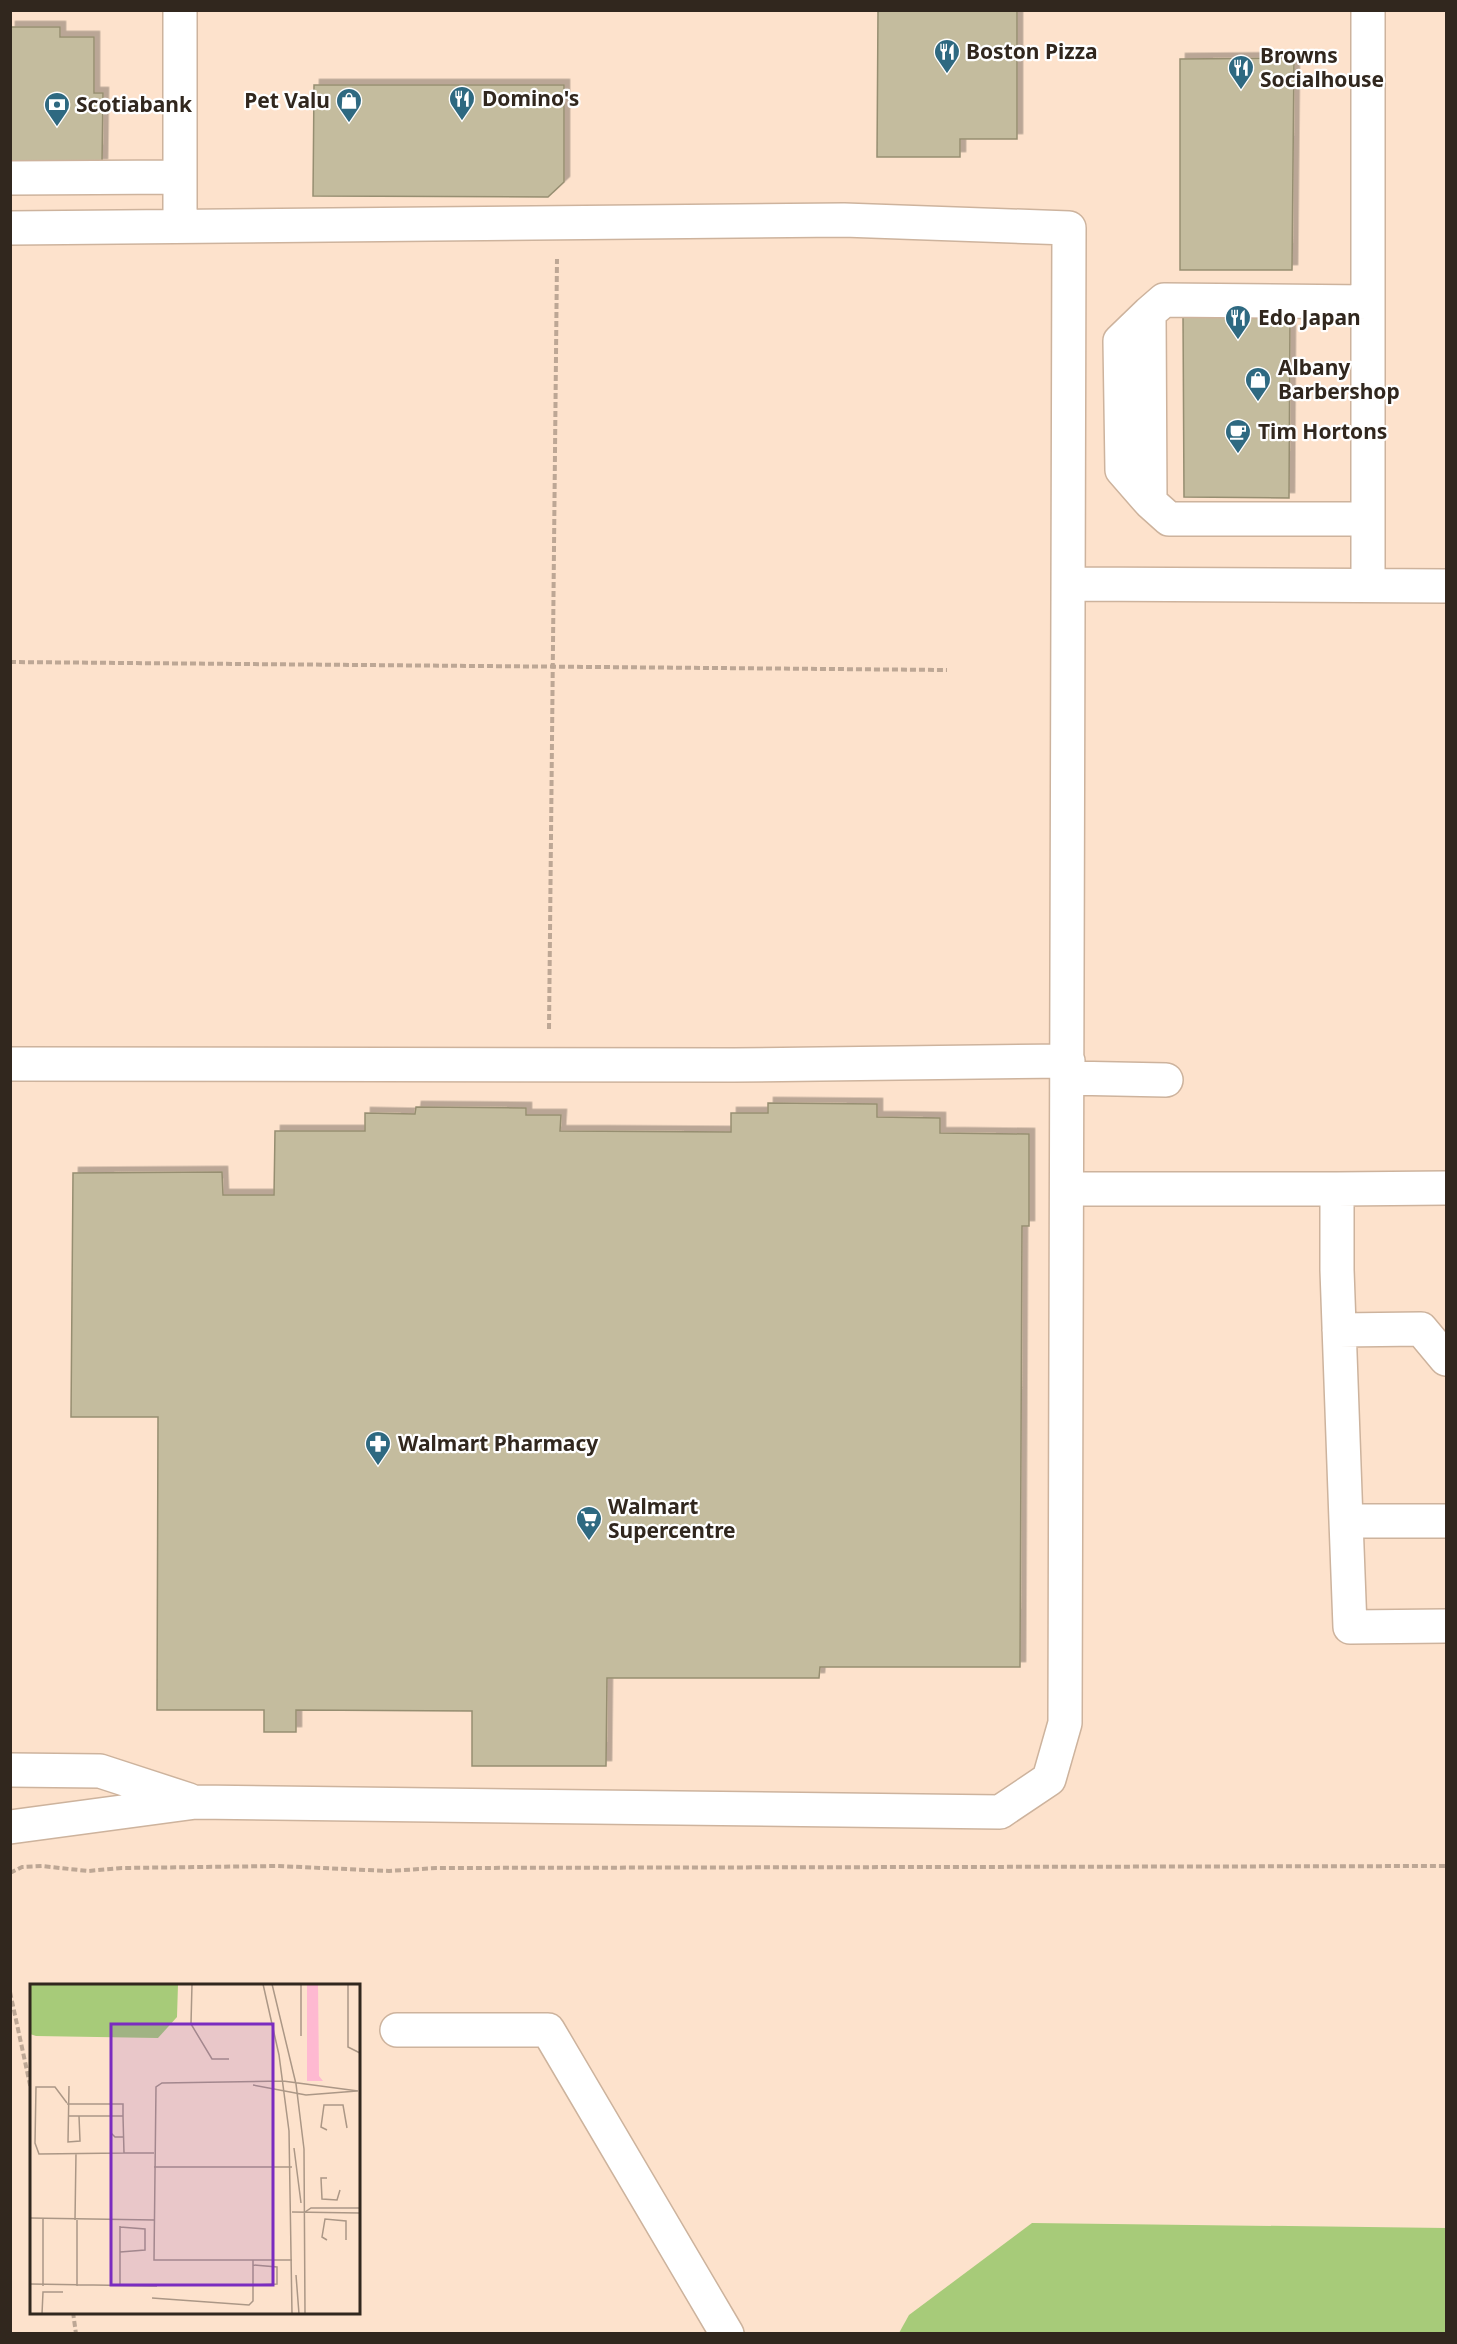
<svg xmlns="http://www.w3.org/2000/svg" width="1457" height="2344" viewBox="0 0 1457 2344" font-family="'Noto Sans',sans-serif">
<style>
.water{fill:#a7cb79}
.building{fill:#c4bc9e;stroke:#968e71;stroke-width:1.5;filter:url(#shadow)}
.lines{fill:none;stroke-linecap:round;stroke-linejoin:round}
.minor-casing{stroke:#cdb39d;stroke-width:36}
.path{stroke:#bda795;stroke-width:4;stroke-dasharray:6 3;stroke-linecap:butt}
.minor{stroke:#fff;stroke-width:33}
.labels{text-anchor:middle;stroke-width:4.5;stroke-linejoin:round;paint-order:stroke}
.poi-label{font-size:21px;font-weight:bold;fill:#31271e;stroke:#fff;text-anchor:start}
.inset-road{fill:none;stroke:#ab9786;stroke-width:1.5}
.view{fill:#7b2cbf;fill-opacity:0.15;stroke:#7b2cbf;stroke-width:3}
.inset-edge{fill:none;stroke:#31271e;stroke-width:3}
</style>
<defs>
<filter id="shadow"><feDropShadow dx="5.5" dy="-5.5" stdDeviation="0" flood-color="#0004"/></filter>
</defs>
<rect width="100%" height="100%" fill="#fde2cc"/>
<path class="water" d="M1032,2223L1446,2228V2333H899L909,2315Z"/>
<path class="building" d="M878,10H1017V139H960V157H877Z
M10,27H60V37H94V93H103L102,164H10Z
M1294,58L1292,270H1180V59Z
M314,85H564V182L548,197L313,196Z
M1183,315L1290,316L1289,498L1184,497Z
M768,1103L877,1104V1117L940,1118V1133L1029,1134V1226H1022L1020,1667H820L819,1678H607L606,1766H472V1711L296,1710V1732H264V1710H157L158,1417H71L73,1173L222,1172L223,1195H274L275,1131H365V1113L415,1114L416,1107L526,1108V1115H561L560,1131L731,1132V1113H768Z"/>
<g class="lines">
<defs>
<path id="minor" d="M1368,10V585
M10,178L180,177
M180,226V10
M10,228L844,220L1069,228L1065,1723L1049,1779L1000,1812L196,1802L10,1827
M1368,302L1164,300L1149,313L1150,502L1169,519H1368
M1149,313L1120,341L1122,470L1150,502
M1069,584L1446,586
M10,1064L734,1065L1068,1061
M1068,1078L1166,1080
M1067,1189H1337V1270L1346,1521H1446
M1337,1189L1446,1188
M1339,1330L1421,1329L1446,1359
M1346,1521L1350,1627L1446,1626
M10,1770L100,1771L189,1800
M397,2030H548L727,2334"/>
</defs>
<use href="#minor" class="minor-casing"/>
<path class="path" d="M10,662L947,670
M549,1029L557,259
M10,1873L22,1867L42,1866L88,1871L122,1868L278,1866L389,1871L436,1868L1446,1866
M10,1992L32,2094
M73,2312L76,2334"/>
<use href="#minor" class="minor"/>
</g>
<defs>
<symbol id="restaurant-pin" viewBox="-11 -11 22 30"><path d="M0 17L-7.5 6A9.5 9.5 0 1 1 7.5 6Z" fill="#2e6981" stroke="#fff"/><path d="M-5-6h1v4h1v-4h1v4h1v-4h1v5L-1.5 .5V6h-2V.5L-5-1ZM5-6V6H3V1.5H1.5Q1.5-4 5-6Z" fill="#fff"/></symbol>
<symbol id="shop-pin" viewBox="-11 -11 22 30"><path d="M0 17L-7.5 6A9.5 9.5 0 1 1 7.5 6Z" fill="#2e6981" stroke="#fff"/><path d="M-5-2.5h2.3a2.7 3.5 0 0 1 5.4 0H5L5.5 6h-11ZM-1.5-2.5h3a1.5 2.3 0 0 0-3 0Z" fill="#fff"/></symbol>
<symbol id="bank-pin" viewBox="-11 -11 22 30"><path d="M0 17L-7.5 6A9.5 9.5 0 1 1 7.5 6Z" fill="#2e6981" stroke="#fff"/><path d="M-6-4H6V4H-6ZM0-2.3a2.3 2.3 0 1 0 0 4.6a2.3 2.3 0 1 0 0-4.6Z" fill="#fff"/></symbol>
<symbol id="cafe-pin" viewBox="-11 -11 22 30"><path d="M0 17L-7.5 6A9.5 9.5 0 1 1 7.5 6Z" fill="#2e6981" stroke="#fff"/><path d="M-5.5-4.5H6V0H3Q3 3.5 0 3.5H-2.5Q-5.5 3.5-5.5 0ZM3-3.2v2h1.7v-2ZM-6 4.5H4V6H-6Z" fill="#fff"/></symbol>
<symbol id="pharmacy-pin" viewBox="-11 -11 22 30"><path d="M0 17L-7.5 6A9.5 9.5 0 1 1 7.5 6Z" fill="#2e6981" stroke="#fff"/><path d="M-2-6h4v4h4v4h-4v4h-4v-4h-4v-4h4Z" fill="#fff"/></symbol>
<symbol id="supermarket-pin" viewBox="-11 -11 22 30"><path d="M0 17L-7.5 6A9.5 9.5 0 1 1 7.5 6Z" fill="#2e6981" stroke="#fff"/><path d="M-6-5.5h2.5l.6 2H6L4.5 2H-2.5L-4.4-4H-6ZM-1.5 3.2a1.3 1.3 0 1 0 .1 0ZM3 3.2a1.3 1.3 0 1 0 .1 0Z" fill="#fff"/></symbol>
</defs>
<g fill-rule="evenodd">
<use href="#restaurant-pin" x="932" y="37" width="30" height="40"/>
<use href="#restaurant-pin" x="1226" y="53" width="30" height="40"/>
<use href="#restaurant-pin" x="447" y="84" width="30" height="40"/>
<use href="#shop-pin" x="334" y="86" width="30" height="40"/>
<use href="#bank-pin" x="42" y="90" width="30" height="40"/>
<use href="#restaurant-pin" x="1223" y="303" width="30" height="40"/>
<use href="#shop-pin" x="1243" y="365" width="30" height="40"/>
<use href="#cafe-pin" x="1223" y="417" width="30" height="40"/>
<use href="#pharmacy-pin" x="363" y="1429" width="30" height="40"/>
<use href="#supermarket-pin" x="574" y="1504" width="30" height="40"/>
</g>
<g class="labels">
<g class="poi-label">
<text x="966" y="59">Boston Pizza</text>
<text x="1260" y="63">Browns<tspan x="1260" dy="24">Socialhouse</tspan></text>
<text x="482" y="106">Domino's</text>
<text x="330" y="108" text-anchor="end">Pet Valu</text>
<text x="76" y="112">Scotiabank</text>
<text x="1258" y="325">Edo Japan</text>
<text x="1278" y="375">Albany<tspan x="1278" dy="24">Barbershop</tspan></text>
<text x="1258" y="439">Tim Hortons</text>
<text x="398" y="1451">Walmart Pharmacy</text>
<text x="608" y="1514">Walmart<tspan x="608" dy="24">Supercentre</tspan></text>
</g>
</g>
<g transform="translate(30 1984)">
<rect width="330" height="330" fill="#fde2cc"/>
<path d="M277,0H288L289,92L293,97H277Z" fill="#feb9d1"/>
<path d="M0,0H148L147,33L128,54L6,52L0,50Z" fill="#a7cb79"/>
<path class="inset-road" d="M162,0L161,40L182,75H199M233,0L249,71L259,147L262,330M242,0L266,100L274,165L275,330M271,0V52M318,0V63L330,69M223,101L276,111L327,107M39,102L38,158L50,157L49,132M37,119L25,103H6L5,159L9,170L94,169M37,120H93V132M38,132H93L94,169H124M81,132V149L85,153H94M297,146L291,143L294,121H313L317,144M264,164L271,219M124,183H262M297,194H291L292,215L307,216L310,206M262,228L330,229M275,228L281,224H330M0,234L124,236M45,236L46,169M47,236V302M90,242V302M90,243L115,245V266L90,268M297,256L292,253L295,235L316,237V256M262,276H124L126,103L132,99L253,97L328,107M266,291L269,330M0,300L127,302M223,301L247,300V283L223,281M13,302V234M122,314L219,321L223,317V276M12,330L13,308H33M127,330H161"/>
<path class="view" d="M81,40H243V301H81Z"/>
<rect width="330" height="330" class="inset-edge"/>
</g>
<rect width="1457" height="2344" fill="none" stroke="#31271e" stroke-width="24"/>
</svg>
